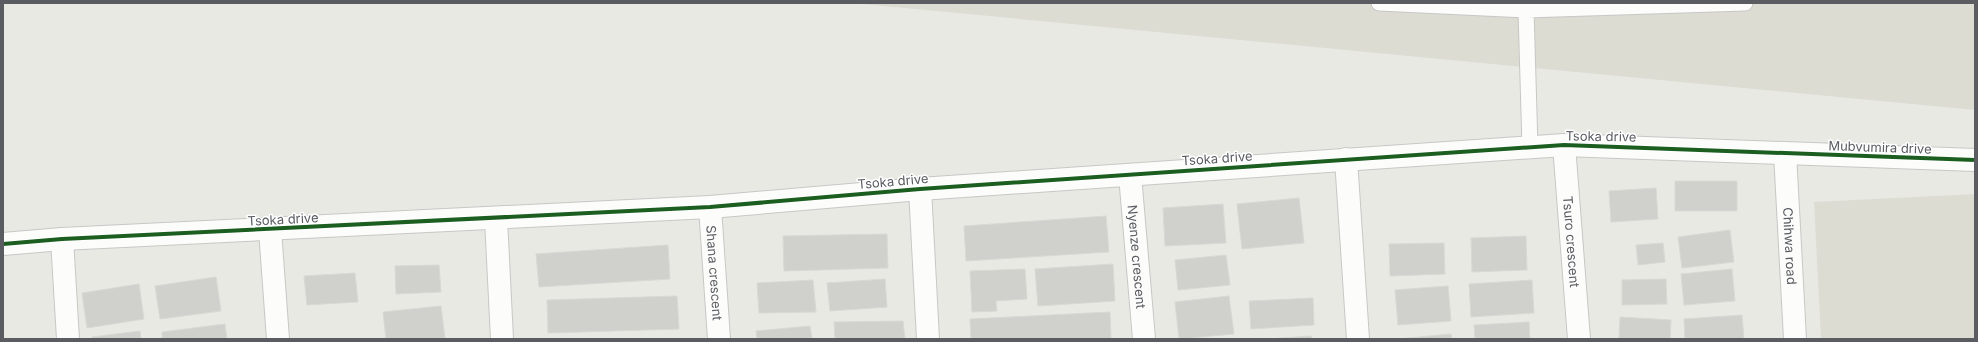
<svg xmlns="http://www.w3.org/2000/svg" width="1978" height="342" viewBox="0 0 1978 342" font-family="Inter,sans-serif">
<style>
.education{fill:#dddcd3}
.building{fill:#d0d0cd;stroke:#d8d8d4}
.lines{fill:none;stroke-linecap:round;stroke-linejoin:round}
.lane-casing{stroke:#c7c7c6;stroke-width:17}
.street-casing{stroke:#c7c7c6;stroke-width:24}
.lane{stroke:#fcfcfb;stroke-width:15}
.street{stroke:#fcfcfb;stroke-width:22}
.cycleway-casing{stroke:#fff;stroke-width:6}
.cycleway{stroke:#1b5e20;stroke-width:4}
.labels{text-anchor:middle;stroke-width:3;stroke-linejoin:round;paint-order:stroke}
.street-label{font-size:13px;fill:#5a5c62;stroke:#fff}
</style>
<rect width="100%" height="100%" fill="#e9e9e4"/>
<path class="education" d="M852,3H1975V110Z
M1975,194V339H1821L1814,202Z"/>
<path class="building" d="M1675,181H1737V211H1675Z
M1656,188L1658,219L1611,222L1609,191Z
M1299,198L1304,243L1242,249L1237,204Z
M1223,204L1226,243L1165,246L1163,208Z
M1106,216L1109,252L966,261L964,226Z
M1730,230L1734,262L1682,268L1678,237Z
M887,234L888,268L784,271L783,236Z
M1526,236L1527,270L1472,272L1471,238Z
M1444,243L1445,274L1390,276L1389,244Z
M1663,243L1665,262L1638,265L1636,245Z
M668,245L670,279L539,287L536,254Z
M1226,255L1230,285L1178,290L1175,260Z
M1113,264L1115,301L1038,306L1035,269Z
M439,265L441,292L396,294L395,266Z
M1025,269L1027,299L996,301L997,311L972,312L970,271Z
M1732,269L1735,301L1684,305L1681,274Z
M355,273L358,302L307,305L304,276Z
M216,277L221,311L160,319L155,286Z
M885,279L887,307L830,311L827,283Z
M1666,279L1667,304L1622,305V280Z
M813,280L816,312L759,313L757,283Z
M1532,280L1534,313L1471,317L1469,284Z
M139,284L144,319L87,328L82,293Z
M1448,286L1451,321L1398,325L1395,290Z
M677,296L679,329L548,333L547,300Z
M1229,296L1234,334L1179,339L1175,302Z
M1313,298L1314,325L1251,329L1249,301Z
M441,306L445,339H386L383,312Z
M1110,312L1111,339H971L970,319Z
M1742,315L1744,339H1685L1684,319Z
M1620,317L1671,320L1670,339H1619Z
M903,321L905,339H835L834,322Z
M1529,322L1530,339H1475L1474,325Z
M225,324L227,339H162V332Z
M810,326L812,339H757L756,331Z
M140,331L141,339H92V337Z
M1451,334L1452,339H1398Z
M1311,336L1312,339H1267Z"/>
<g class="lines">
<defs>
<path id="lane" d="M1379,3L1526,10L1745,3
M1526,10L1530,148"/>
<g id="street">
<path id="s1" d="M1564,145L1579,339"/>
<path id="s2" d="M1785,153L1795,339"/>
<path d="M1346,159L1358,339"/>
<path id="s3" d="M1130,175L1144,339"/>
<path d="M920,189L928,339"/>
<path id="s4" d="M710,207L719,339"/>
<path d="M496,219L502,339"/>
<path d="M270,230L278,339"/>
<path d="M62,239L68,339"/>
<path d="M3,244L62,239L710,207L920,189L1564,145L1975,160"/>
</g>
</defs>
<use href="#lane" class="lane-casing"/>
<use href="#street" class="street-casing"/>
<use href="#lane" class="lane"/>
<use href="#street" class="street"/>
<defs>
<path id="cycleway" d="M3,244L62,239L710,207L920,189L1564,145L1975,160"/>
</defs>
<use href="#cycleway" class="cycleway-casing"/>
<use href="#cycleway" class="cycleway"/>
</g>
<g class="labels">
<g class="street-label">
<text transform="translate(1601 136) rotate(1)" y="5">Tsoka drive</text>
<text transform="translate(1880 147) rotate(2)" y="5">Mubvumira drive</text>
<text transform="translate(1217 158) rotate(-4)" y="5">Tsoka drive</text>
<text transform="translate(893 181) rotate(-5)" y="5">Tsoka drive</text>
<text transform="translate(283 219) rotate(-3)" y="5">Tsoka drive</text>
<text dy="5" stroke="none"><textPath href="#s1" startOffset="97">Tsuro crescent</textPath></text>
<text dy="5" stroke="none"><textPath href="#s2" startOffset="93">Chihwa road</textPath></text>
<text dy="5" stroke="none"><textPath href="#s3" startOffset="82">Nyenze crescent</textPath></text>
<text dy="5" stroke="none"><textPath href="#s4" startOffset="66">Shana crescent</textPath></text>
</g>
</g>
<rect width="1978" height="342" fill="none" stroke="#5a5c62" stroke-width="8"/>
</svg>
